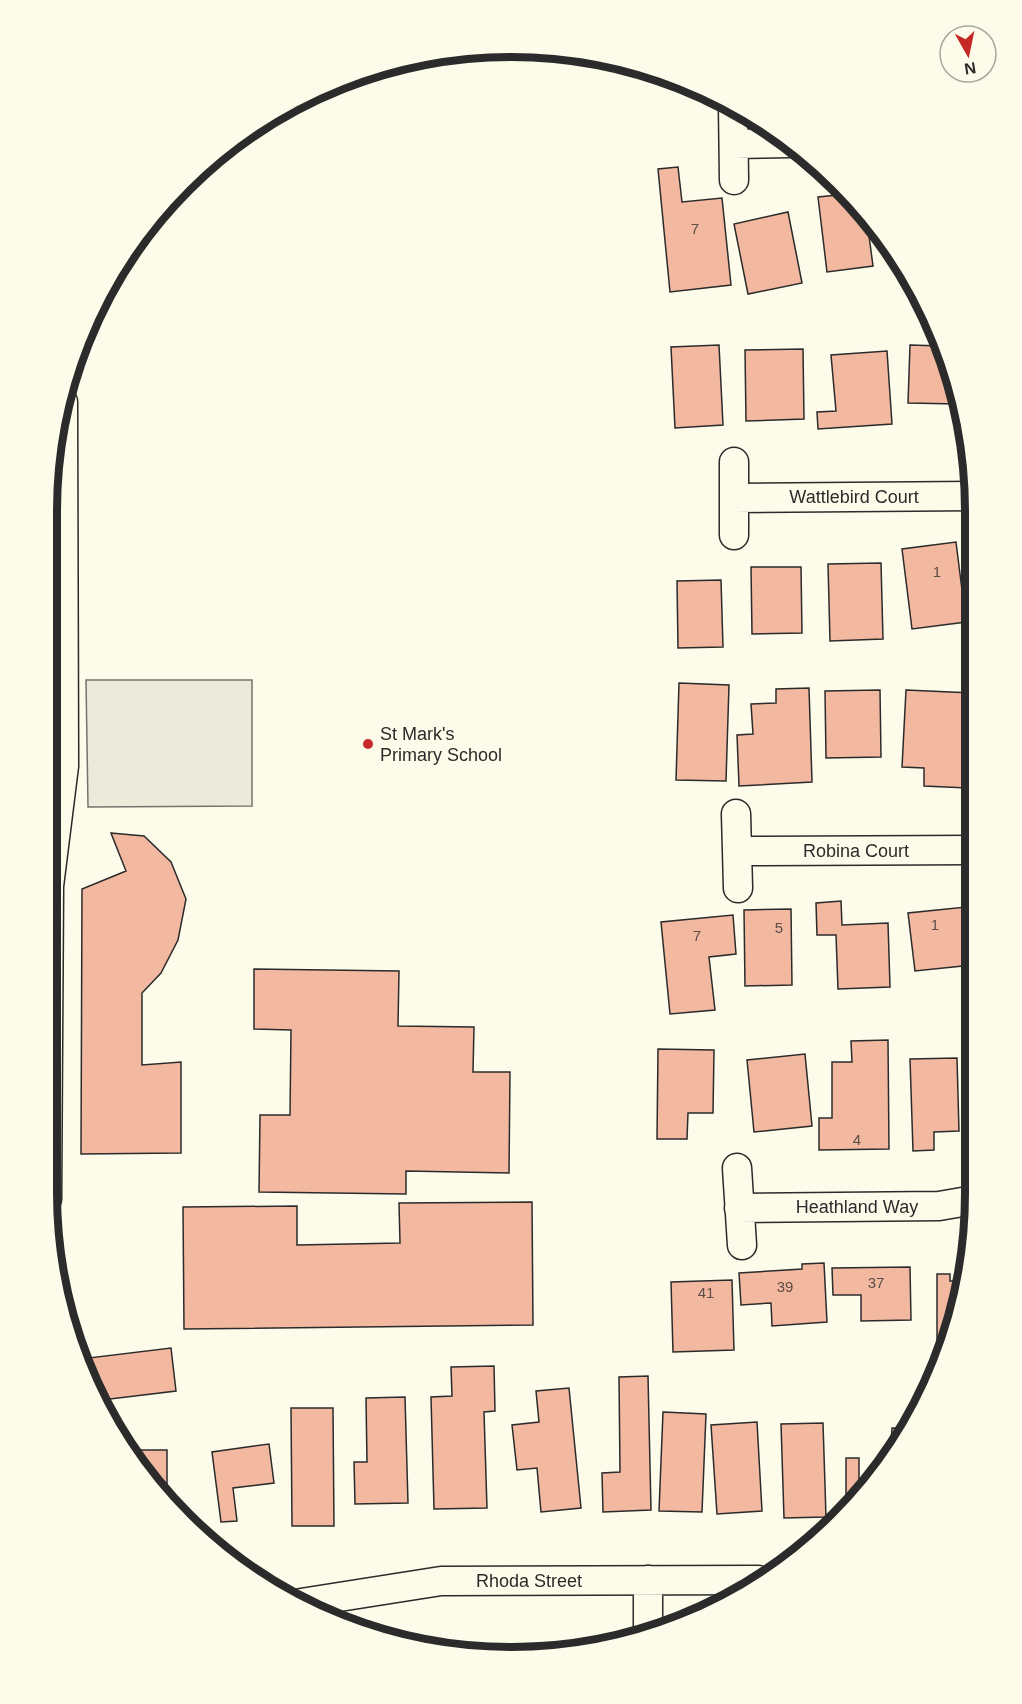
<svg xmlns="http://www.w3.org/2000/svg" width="1022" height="1704" viewBox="0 0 1022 1704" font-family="Arial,sans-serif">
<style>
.parking{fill:#eceadb;stroke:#74746e;stroke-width:1.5}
.building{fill:#f2b8a0;stroke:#2b2b2b;stroke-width:1.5}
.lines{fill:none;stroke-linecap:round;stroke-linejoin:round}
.street-casing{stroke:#2b2b2b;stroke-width:31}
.street{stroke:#fdfbea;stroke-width:28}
.poi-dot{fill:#c62828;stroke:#fdfbea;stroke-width:2}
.labels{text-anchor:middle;stroke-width:4.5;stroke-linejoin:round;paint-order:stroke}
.number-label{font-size:15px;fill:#5d4e48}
.street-label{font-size:18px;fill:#2b2b2b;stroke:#fdfbea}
.poi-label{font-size:18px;fill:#2b2b2b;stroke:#fdfbea;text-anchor:start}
.rim{fill:none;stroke:#2b2b2b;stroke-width:8}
</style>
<rect width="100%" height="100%" fill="#fdfbea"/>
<path class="parking" d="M86,680H252V806L88,807Z"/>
<path class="building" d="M678,167L682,202L722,198L731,285L670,292L658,169Z
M848,194L866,213L873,266L827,272L818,197Z
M788,212L802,283L748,294L734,224Z
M908,272L913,279L915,282H908Z
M719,345L723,425L675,428L671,347Z
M910,345L941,346L958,386L957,404L908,403Z
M803,349L804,419L746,421L745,350Z
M887,351L892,424L818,429L817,412L836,411L831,355Z
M956,542L966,622L912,629L902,549Z
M881,563L883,639L830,641L828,564Z
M751,567H801L802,633L752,634Z
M721,580L723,647L678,648L677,581Z
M679,683L729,685L726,781L676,780Z
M809,688L812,782L739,786L737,735L753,734L751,704L776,703V689Z
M880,690L881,757L826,758L825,691Z
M906,690L972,693L967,788L924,786V768L902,767Z
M111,833L144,836L171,862L186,899L178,940L161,973L142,993V1065L181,1062V1153L81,1154L82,889L126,871Z
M841,901L842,925L888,923L890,987L838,989L836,935H817L816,903Z
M966,907L972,965L915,971L908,913Z
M791,909L792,985L745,986L744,910Z
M733,915L736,954L709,957L715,1010L670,1014L661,922Z
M254,969L399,971L398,1026L474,1027L473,1072H510L509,1173L406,1171V1194L259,1192L260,1115H290L291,1030L254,1029Z
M888,1040L889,1149L819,1150V1118H832V1062H852L851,1041Z
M658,1049L714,1050L713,1113H688L687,1139H657Z
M805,1054L812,1126L754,1132L747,1060Z
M957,1058L959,1131L934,1132V1150L913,1151L910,1059Z
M532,1202L533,1325L184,1329L183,1207L297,1206V1245L400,1243L399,1203Z
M824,1263L827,1322L772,1326L771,1303L741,1305L739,1273L802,1269V1264Z
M910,1267L911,1320L861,1321V1295H833L832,1268Z
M937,1274H950V1281H963L951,1342H937Z
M732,1280L734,1350L673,1352L671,1282Z
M171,1348L176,1391L102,1400L80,1359Z
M494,1366L495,1411L484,1412L487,1508L434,1509L431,1397L452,1396L451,1367Z
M648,1376L651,1510L603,1512L602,1473L620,1472L619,1377Z
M569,1388L581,1508L541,1512L537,1468L517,1470L512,1425L539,1422L536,1391Z
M405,1397L408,1503L355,1504L354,1462H367L366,1398Z
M291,1408H333L334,1526H292Z
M663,1412L706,1414L702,1512L659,1511Z
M757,1422L762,1511L717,1514L711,1425Z
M823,1423L826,1517L784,1518L781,1424Z
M892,1428L908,1429L890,1459Z
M269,1444L274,1483L233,1488L237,1521L221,1522L212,1452Z
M131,1450H167V1498L142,1475Z
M846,1458H859V1487H864L849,1502H846Z
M574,1642L575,1647L516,1657V1644Z
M498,1644L499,1656L456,1649Z"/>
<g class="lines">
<defs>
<path id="street" d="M733,106L734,180
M734,144L790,143
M734,462V535
M734,498L974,496
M736,814L738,888
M737,851L974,850
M737,1168L742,1245
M47,1199L49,886L64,766L63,402
M739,1208L939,1206L974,1200
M648,1580V1635
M301,1603L441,1581L758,1580"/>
</defs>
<use href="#street" class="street-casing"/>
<use href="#street" class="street"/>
</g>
<circle class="poi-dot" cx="368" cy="744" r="6"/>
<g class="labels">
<g class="number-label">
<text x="695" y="234">7</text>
<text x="937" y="577">1</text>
<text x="935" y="930">1</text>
<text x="779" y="933">5</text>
<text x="697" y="941">7</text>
<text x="857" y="1145">4</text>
<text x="876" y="1288">37</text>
<text x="785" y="1292">39</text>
<text x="706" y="1298">41</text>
</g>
<g class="street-label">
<text x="854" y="503">Wattlebird Court</text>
<text x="856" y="857">Robina Court</text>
<text x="857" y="1213">Heathland Way</text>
<text x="529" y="1587">Rhoda Street</text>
</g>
<g class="poi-label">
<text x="380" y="740">St Mark's<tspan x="380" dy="21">Primary School</tspan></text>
</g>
</g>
<path d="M0 0H1022V1704H0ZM511 57H511A454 454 0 0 1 965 511V1193A454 454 0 0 1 511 1647H511A454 454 0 0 1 57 1193V511A454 454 0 0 1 511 57Z" fill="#fdfbea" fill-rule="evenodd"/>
<path class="rim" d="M511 57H511A454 454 0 0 1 965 511V1193A454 454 0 0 1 511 1647H511A454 454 0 0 1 57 1193V511A454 454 0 0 1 511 57Z"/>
<g transform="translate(968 54) rotate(171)"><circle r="28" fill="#fdfbea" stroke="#a9a89e" stroke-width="1.5"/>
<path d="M0-4.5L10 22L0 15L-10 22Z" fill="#c62828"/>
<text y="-9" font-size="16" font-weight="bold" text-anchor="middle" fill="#2b2b2b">N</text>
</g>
</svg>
